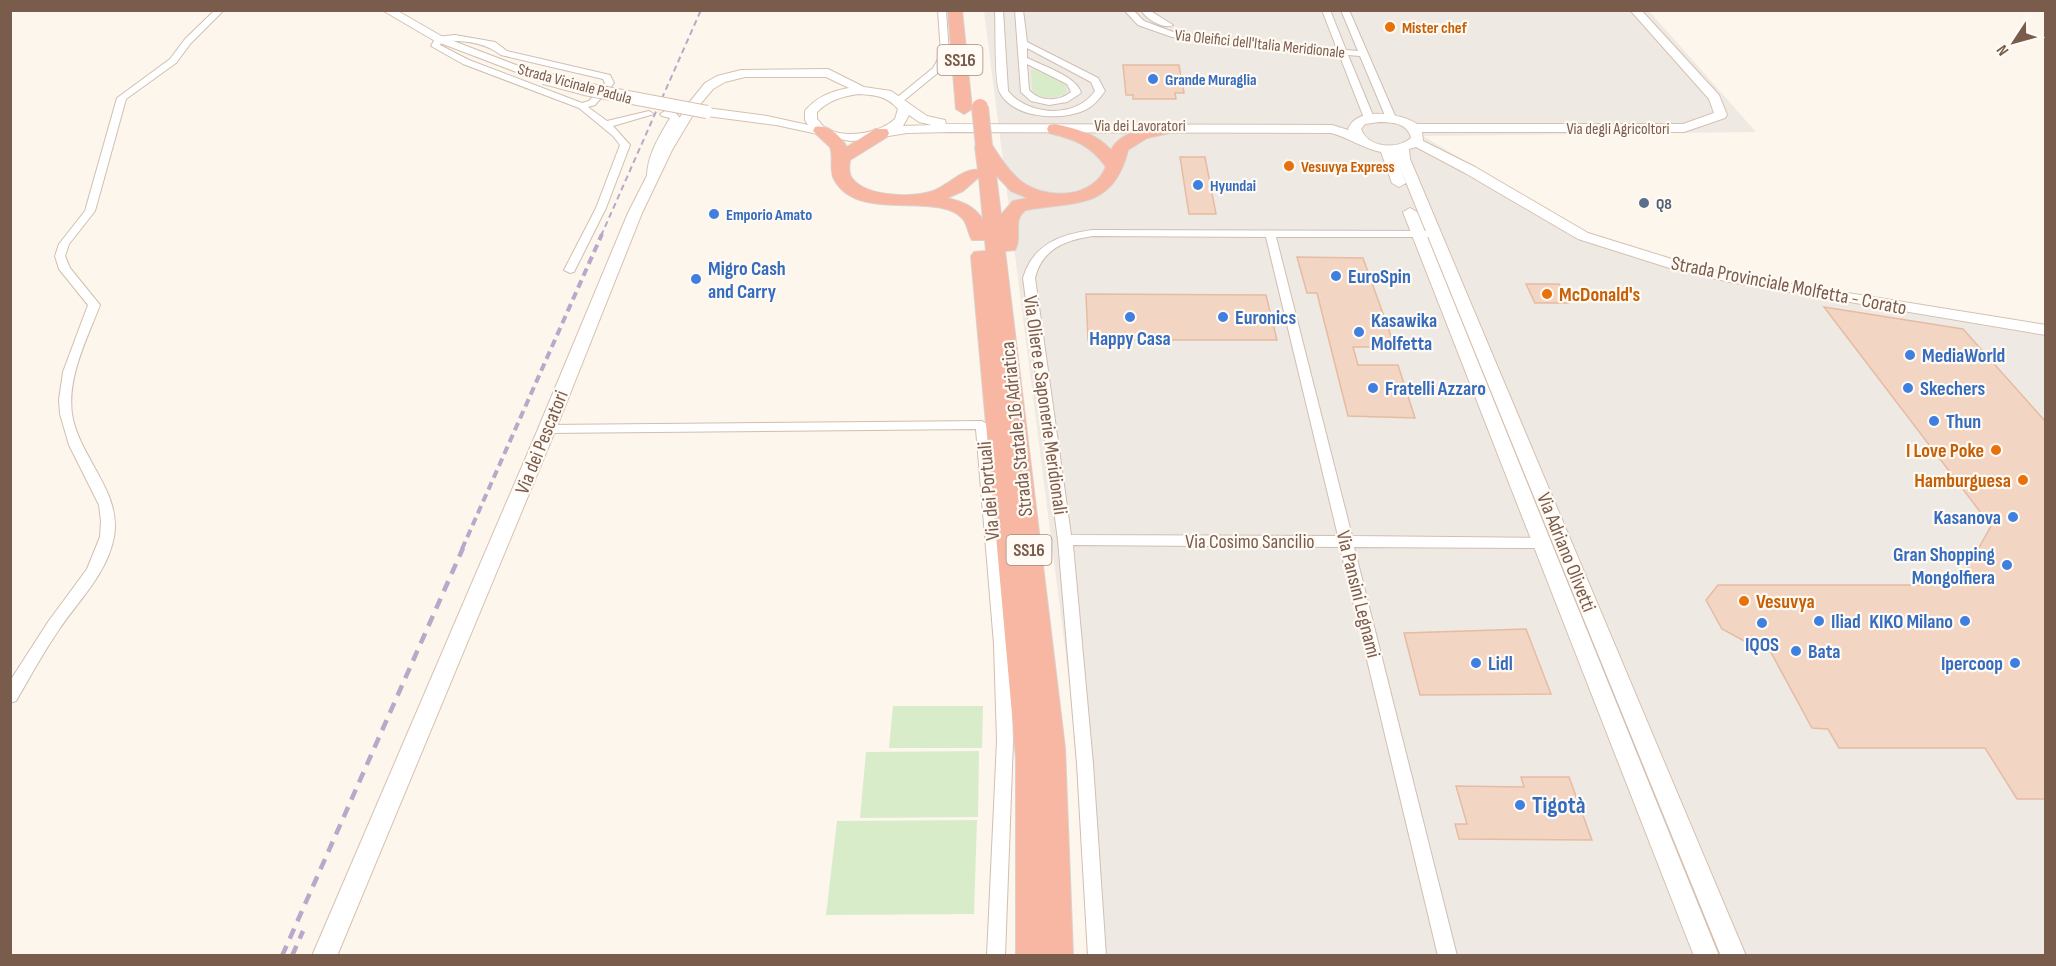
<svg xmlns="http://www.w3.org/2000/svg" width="2056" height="966" viewBox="0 0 2056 966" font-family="'Sofia Sans Condensed',sans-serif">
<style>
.industrial{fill:#efe9e4}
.green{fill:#d8ecc9}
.building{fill:#f3d5c3;stroke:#e6bba3;stroke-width:1.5}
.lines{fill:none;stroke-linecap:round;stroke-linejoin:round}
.street-casing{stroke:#d1beb0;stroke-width:2}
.secondary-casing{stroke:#d6c0b0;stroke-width:2}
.highway-casing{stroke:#dad1cd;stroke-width:2}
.street{fill:#fff;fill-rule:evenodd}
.secondary{fill:#fff;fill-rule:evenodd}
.highway{fill:#f7b7a3;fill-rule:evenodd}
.rail-far2{stroke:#b9a8c9;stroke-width:2;stroke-dasharray:6 4;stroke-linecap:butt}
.rail-far1{stroke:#b9a8c9;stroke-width:4;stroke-dasharray:8 5;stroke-linecap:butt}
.rail{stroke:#b9a8c9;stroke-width:4.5;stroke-dasharray:11 8;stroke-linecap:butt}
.secondary-bridge-casing{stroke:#d6c0b0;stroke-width:14;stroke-linecap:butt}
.highway-bridge-casing{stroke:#dad1cd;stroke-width:18;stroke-linecap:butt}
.secondary-bridge{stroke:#fff;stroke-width:12}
.highway-bridge{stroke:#f7b7a3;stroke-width:16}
.food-dot{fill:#e8710a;stroke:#fffaf3;stroke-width:2}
.shop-dot{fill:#3f7fe0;stroke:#fffaf3;stroke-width:2}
.service-dot{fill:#5c6f8a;stroke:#fffaf3;stroke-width:2}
.labels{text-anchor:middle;stroke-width:4.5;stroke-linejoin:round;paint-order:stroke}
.far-food-label{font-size:16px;font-weight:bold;fill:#c56008;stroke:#fffaf3;text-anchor:start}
.far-street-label{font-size:16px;fill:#7a5c4d;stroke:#fffaf3}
.far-shop-label{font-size:16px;font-weight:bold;fill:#366cbe;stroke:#fffaf3;text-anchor:start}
.far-service-label{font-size:16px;font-weight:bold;fill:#4e5e75;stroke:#fffaf3;text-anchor:start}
.shield{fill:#fffaf3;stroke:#a28b7f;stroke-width:1.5}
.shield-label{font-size:18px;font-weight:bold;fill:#7a5c4d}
.shop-label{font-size:20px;font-weight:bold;fill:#366cbe;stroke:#fffaf3;text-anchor:start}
.street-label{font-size:20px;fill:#7a5c4d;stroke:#fffaf3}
.food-label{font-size:20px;font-weight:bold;fill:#c56008;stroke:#fffaf3;text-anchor:start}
.near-shop-label{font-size:24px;font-weight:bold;fill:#366cbe;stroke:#fffaf3;text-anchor:start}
</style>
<rect width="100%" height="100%" fill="#fdf6ec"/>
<path class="industrial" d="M984,11H1725L1650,12L1756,132L1423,136L1583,231L1698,268L2045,327V955H1104Z"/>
<path class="green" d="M1033,69L1065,84L1067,92C1058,99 1046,99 1035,94L1032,89L1031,70Z
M893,706H983L982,748H889Z
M979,751L978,817L860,818L866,752Z
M977,820L974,914L826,915L837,821Z"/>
<path class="building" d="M1123,65H1179L1184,93H1175L1176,99H1133V95H1126Z
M1180,157H1205L1216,214H1189Z
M1297,257L1363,258L1395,347H1353L1358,365H1398L1415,418L1348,416L1317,293H1307Z
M1526,284H1559L1569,303H1535Z
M1086,294L1266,295L1277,340H1088Z
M1824,307L1963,329L2046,422V799H2017L1985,748H1839L1828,729L1812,728L1768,647H1753L1750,642H1746L1722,629L1706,600L1718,585H1958L1991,526Z
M1526,629L1551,694L1420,695L1404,633Z
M1521,777H1569L1592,840L1459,839L1455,824H1467L1456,786L1524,787Z"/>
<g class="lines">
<defs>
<path id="street" d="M215,10H224L191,43L176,63L126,99L95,211L69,244L65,256L70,268L100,305C87,339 67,377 72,414C79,458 122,491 114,537C107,574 78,601 58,631C43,653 30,677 16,701L10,703V681L48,622L87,569L100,537L101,521L99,505L69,445L60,414L59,400L63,372L88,305L59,269L55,256L59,244L85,211L117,98L170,59L185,39Z
M938,10H946L949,54L940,71L901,103H895V99L933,68L941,54Z
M995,10H1003L1008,91C1028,116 1076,119 1095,91L1091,82L1027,48V58C1041,65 1078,77 1081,93L1067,102L1049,105L1031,101L1021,92L1015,10H1023L1027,42L1098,78L1105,91C1099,99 1094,106 1085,110C1061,121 1015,119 1000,93C994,84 996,25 995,10ZM1027,64L1067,84L1071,92C1058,102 1040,102 1029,90Z
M1124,10H1133L1144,21L1173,32L1337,49L1322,10H1330L1346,50L1358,51L1341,10H1349L1396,118L1391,121L1386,118L1360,56L1348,55L1374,118L1369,121L1364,118L1339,54L1172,37L1138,25Z
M1141,10H1149L1173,25C1164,30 1146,19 1141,10Z
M455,35L495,42L507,51L610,75L614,83L595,105L588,107L607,121L649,111L654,114L613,126L630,145L606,208L574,272L570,273L564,270L596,208L620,145L613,136L579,108L463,64L431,46L436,37ZM442,41C463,40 484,42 501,55L603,79L605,83L589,101L582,103L469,60L440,45Z
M665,111L675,112L680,118L660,154L657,178L652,181L647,178C647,155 659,137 670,118L662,116L660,114Z
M1093,230L1433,231L1438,234L1433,237H1276L1352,536L1544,538L1549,539L1551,543L1549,547L1544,548L1354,547L1457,956H1438L1340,547L1073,545L1093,764L1106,956H1088L1077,764L1058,540L1023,278C1033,244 1061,234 1093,230ZM1093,236L1266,237L1338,536L1071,535L1035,278C1042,249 1065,240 1093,236Z
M982,421L988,425L1010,644L1013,741L1005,956H987L997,741L994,644L976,429L547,433L541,429L547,425Z"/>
<path id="secondary" d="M382,10H396L443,37L550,78L548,81H540L435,41Z
M1630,10H1641L1719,95L1727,115L1725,118L1684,132H1422L1423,141L1475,167L1588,233L1688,264L1730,274L2046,325V335L1730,282L1679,271L1578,239L1465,173L1416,147L1409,149L1410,159L1746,956H1721L1399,165L1406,183L1399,187L1392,183L1381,152C1362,148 1350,138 1331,133L952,132L907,133L864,140L850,141L776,125L707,116L701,112L707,108L767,116L808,125L805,120V111C816,97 831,91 849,88L826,77H745L725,82L713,89L697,108L672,150L642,213L556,429L337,956H312L538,429L628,213L660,150L688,104L705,83L717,76L741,70L828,69L864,87L891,91L927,116L945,120L946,124L1332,125L1348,130C1355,106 1401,113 1417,124H1683L1714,113L1709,99ZM859,94C875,95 887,96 898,109L895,119C880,133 847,139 827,129C824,128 820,122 817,119V112C829,100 843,96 859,94ZM909,115L919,122L932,125L903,126ZM1379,122C1392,122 1408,123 1411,138C1397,150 1368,148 1361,129L1365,124Z
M1410,208L1417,212L1719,956H1694L1403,212Z"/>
<path id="highway" d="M948,10H962L972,109L964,114L956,109Z
M1055,124C1076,129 1096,133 1111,150C1120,132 1146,128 1164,124L1172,129L1170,133L1147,138L1128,150C1113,210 1076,201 1026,210C1011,220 1023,237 1015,250L1005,251L1065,748L1073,956H1016V759L971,256L974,252L986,251L985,240H972C968,234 968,225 963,219C939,190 857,224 834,179C829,169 834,157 830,147L813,131L815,127C829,124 840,136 847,147L875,129H887L889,133L887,137L850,160C849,166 848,173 852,178C865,197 913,198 933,191C947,186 965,167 978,170L975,146L978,142H990C999,156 1009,172 1022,182C1047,200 1093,199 1106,167C1091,145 1074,139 1049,133L1047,129L1049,125ZM996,175L1011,191L1028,198L1013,201L1001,215ZM979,177L983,220C974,206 963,202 947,198L963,191Z"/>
</defs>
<use href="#street" class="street-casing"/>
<use href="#secondary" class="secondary-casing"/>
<use href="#highway" class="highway-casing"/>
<use href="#street" class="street"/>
<use href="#secondary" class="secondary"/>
<use href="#highway" class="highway"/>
<path class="rail-far2" d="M601,236L701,10"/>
<path class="rail-far1" d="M462,549L602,234"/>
<path class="rail" d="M282,956L463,548
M292,956L303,931"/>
<defs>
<path id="secondary-bridge" d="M544,78L585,89L707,112"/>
<path id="highway-bridge" d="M980,107L984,146"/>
</defs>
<use href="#secondary-bridge" class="secondary-bridge-casing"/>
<use href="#highway-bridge" class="highway-bridge-casing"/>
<use href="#secondary-bridge" class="secondary-bridge"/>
<use href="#highway-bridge" class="highway-bridge"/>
</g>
<g class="food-dot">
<circle cx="1390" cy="27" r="6"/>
<circle cx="1289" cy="166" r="6"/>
<circle cx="1547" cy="294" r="6"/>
<circle cx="1996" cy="450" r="6"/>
<circle cx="2023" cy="480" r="6"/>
<circle cx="1744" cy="601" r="6"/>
</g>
<g class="shop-dot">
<circle cx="1153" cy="79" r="6"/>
<circle cx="1198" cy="185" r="6"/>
<circle cx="714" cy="214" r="6"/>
<circle cx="1336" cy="276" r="6"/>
<circle cx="696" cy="279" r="6"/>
<circle cx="1130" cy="317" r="6"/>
<circle cx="1223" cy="317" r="6"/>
<circle cx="1359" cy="332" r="6"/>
<circle cx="1910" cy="355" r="6"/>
<circle cx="1373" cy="388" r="6"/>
<circle cx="1908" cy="388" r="6"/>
<circle cx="1934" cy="421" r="6"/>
<circle cx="2013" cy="517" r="6"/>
<circle cx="2007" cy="565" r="6"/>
<circle cx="1819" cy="621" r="6"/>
<circle cx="1965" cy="621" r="6"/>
<circle cx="1762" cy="623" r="6"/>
<circle cx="1796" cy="651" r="6"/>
<circle cx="1476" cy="663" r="6"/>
<circle cx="2015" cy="663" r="6"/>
<circle cx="1520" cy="805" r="6"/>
</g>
<circle class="service-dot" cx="1644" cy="203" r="6"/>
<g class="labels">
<g class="far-food-label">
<text x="1402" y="33">Mister chef</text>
<text x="1301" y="172">Vesuvya Express</text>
</g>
<g class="far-street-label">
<text transform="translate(1260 43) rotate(6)" y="6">Via Oleifici dell'Italia Meridionale</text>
<text transform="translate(575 83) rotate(15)" y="6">Strada Vicinale Padula</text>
<text x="1140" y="131">Via dei Lavoratori</text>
<text x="1618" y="134">Via degli Agricoltori</text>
</g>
<g class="far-shop-label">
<text x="1165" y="85">Grande Muraglia</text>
<text x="1210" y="191">Hyundai</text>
<text x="726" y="220">Emporio Amato</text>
</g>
<g class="far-service-label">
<text x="1656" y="209">Q8</text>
</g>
<g class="shield">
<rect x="937.5" y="45" width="45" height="30" rx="4.5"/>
<rect x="1006.5" y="535" width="45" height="30" rx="4.5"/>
</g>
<g class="shield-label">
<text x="960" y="66">SS16</text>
<text x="1029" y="556">SS16</text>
</g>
<g class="shop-label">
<text x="708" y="275">Migro Cash<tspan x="708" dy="23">and Carry</tspan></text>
<text x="1348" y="283">EuroSpin</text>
<text x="1235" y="324">Euronics</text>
<text x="1371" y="327">Kasawika<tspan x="1371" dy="23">Molfetta</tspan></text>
<text x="1130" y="345" text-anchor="middle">Happy Casa</text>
<text x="1922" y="362">MediaWorld</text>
<text x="1385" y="395">Fratelli Azzaro</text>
<text x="1920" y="395">Skechers</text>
<text x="1946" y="428">Thun</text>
<text x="2001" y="524" text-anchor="end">Kasanova</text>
<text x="1995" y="561" text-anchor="end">Gran Shopping<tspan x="1995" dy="23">Mongolfiera</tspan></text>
<text x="1831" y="628">Iliad</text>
<text x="1953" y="628" text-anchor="end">KIKO Milano</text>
<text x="1762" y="651" text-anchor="middle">IQOS</text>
<text x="1808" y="658">Bata</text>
<text x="1488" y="670">Lidl</text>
<text x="2003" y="670" text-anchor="end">Ipercoop</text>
</g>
<g class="street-label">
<text transform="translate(1789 285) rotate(11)" y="7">Strada Provinciale Molfetta - Corato</text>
<text transform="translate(1046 405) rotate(82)" y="7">Via Oliere e Saponerie Meridionali</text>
<text transform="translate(1016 429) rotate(-96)" y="7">Strada Statale 16 Adriatica</text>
<text transform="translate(541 442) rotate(-68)" y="7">Via dei Pescatori</text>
<text transform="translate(988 491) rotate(-95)" y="7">Via dei Portuali</text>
<text x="1250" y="548">Via Cosimo Sancilio</text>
<text transform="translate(1567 552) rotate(68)" y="7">Via Adriano Olivetti</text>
<text transform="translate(1359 594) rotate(76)" y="7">Via Pansini Legnami</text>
</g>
<g class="food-label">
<text x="1559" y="301">McDonald's</text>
<text x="1984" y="457" text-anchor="end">I Love Poke</text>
<text x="2011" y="487" text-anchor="end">Hamburguesa</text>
<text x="1756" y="608">Vesuvya</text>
</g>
<g class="near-shop-label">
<text x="1532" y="813">Tigotà</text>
</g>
</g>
<rect width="2056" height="966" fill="none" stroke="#7a5c4d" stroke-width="24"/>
<g transform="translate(2014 42) rotate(234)" stroke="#fffaf3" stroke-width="4.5" paint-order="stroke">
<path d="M0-4.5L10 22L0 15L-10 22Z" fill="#7a5c4d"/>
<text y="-9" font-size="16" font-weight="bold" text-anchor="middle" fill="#7a5c4d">N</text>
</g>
</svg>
